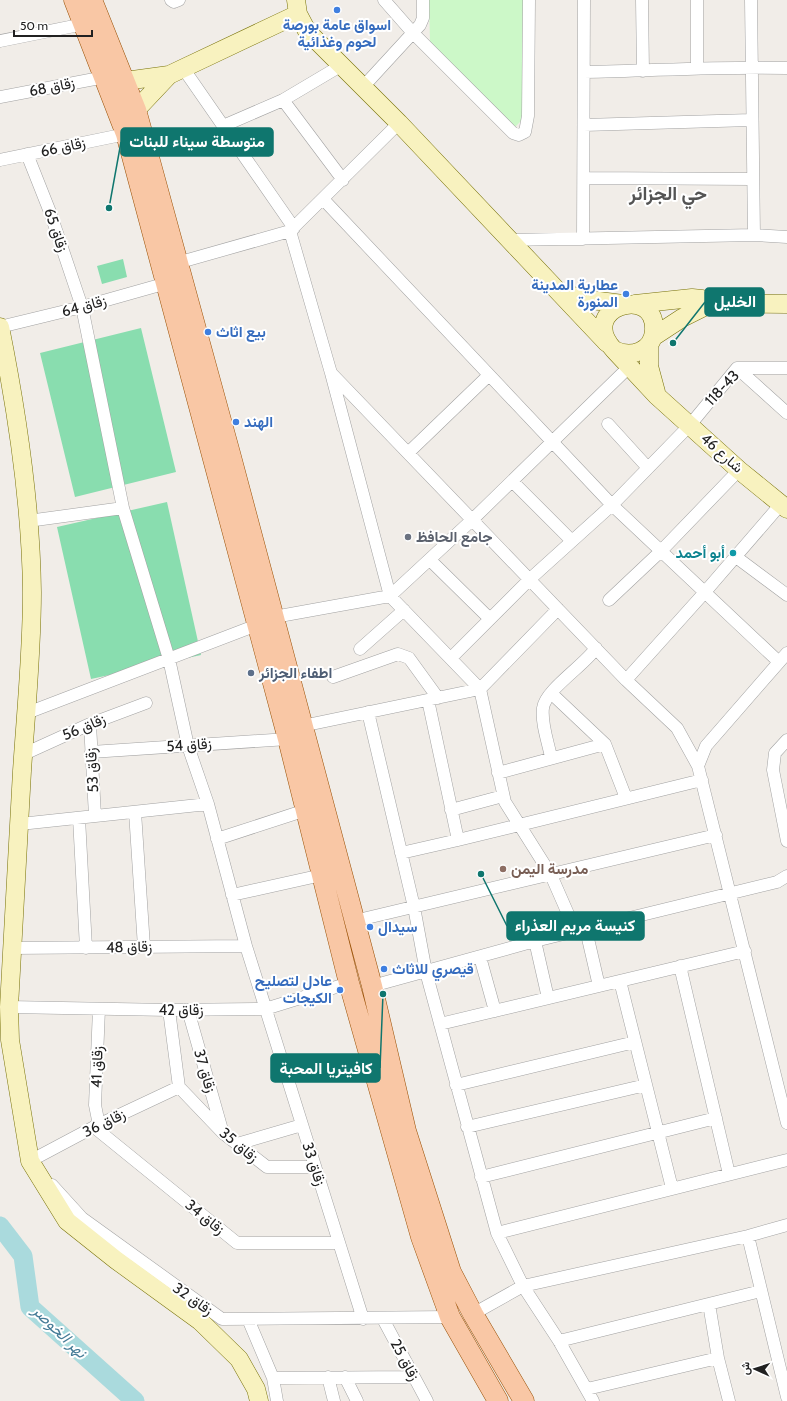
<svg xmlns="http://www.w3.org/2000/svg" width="787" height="1401" viewBox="0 0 787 1401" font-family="Cabin,Vazirmatn,sans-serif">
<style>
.park{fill:#ccf8c8}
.pitch{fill:#89ddaf}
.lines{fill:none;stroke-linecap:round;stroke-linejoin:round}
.river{stroke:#aadadd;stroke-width:19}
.street-casing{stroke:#a2a2a2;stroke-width:13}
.secondary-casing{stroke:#787209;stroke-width:19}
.primary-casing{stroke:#995005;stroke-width:21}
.street{stroke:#fff;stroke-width:12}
.secondary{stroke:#f8f2bf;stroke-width:18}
.primary{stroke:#f9c7a5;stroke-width:20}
.shop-dot{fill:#3f7fe0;stroke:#fff;stroke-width:1.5}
.worship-dot{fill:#6b7280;stroke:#fff;stroke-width:1.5}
.culture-dot{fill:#0f9aa8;stroke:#fff;stroke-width:1.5}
.service-dot{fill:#5c6f8a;stroke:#fff;stroke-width:1.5}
.education-dot{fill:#8d6e63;stroke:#fff;stroke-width:1.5}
.labels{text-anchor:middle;stroke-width:4;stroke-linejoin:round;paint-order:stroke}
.shop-label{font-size:15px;font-weight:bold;fill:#366cbe;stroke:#fff;text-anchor:start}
.street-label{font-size:15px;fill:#212121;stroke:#fff}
.worship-label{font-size:15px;font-weight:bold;fill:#5b616d;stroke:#fff;text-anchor:start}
.culture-label{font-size:15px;font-weight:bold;fill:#0d838f;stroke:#fff;text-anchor:end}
.service-label{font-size:15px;font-weight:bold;fill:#4e5e75;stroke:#fff;text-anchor:start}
.education-label{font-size:15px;font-weight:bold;fill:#785e54;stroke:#fff;text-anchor:start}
.water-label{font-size:16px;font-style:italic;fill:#467c97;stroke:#fff}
.district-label{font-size:19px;font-weight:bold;fill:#545454;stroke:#fff}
.leader{fill:none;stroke:#0f766e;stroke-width:1.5}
.callout-dot{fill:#0f766e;stroke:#fff;stroke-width:1.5}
.callout{fill:#0f766e;stroke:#0f766e;stroke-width:1.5}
.callout-label{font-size:16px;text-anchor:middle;font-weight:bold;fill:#fff}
</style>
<rect width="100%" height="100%" fill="#f1ede8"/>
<path class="park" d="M429,0H524L525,117L515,127L430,43Z"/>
<path class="pitch" d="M123,259L127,277L102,284L97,266Z
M141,328L176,472L75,497L40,353Z
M167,502L201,655L91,679L57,527Z"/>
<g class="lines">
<path class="river" d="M0,1226L23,1256L30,1307L135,1401"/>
<defs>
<path id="street" d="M171,0L174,2L179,0
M384,0L413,33L513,133L519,135L525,132L528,116L529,0
M642,0L643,71
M751,0L754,235
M0,41L84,24
M183,68L294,228
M697,68V0
M584,72C652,71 719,66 787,68
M363,87L420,25L423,18V0
M0,97L105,77
M283,100L343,180
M584,125L751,120
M223,126L283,100L342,65
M27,154L50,212L82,307L123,508L169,659L188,746L208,804L246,946L363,1319
M0,160L126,134
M584,178L752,179
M323,199L612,505L779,662
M290,231L331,373L390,596L480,689L505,802L551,875L576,932
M583,239L584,0
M509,240L754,235L787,237
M177,263L290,231L399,123
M0,327L82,307L167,283
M737,368L787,413
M331,373L626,680L677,728L698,766L787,1123
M608,424L648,468
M408,453L488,376
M512,481L572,541
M28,521L123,508
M736,557L787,595
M430,560L490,619
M609,600L661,551L739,470
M274,617L390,596L472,520L630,366
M360,649L404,610
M451,658L530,579L612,505L690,425L737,368H787
M333,677L398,654L409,658L438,698
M626,680L705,592L781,504
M551,693L605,744L626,798
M368,712L414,907L426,972L497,1233L523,1286L559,1341L593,1401
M27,713L257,625
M90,724L95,816
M302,726L480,689L558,609
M787,740L775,753L773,770L787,841
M91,752L288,739
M24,754L90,724L146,703
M551,757C548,742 541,723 543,708C545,690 586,664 596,648
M698,766L706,746L787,653
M498,773L605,744
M451,810L503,796
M135,812L144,947
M79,818L86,948
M20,824L208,804
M217,839L306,810
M458,840L702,780
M401,853L458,840L428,700
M232,895L322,875
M354,921L716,835
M586,930L599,986
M535,941L548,998
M12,948L246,946
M480,957L495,1011
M680,966L729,1174
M620,981L672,1188
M372,986L535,941L777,882L787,876
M9,1007L169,1010L265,1009L349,983
M99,1009L95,1105L99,1125
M169,1010L179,1087
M188,1010L222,1130
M440,1024L745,951
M456,1085L635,1042
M179,1087L223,1133L267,1167H315
M94,1127L237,1243H339
M467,1127L646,1085
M237,1144L302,1125
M34,1166L30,1161L94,1127L179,1087
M481,1177L716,1118
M52,1185L82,1218L222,1319L450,1317
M497,1233L787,1160
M748,1236L787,1397
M709,1304L718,1358L729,1401
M473,1314L523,1286L748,1236L787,1225
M248,1319L273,1378L277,1401
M383,1319L427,1401
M559,1341L761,1291
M328,1377L334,1401
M345,1377L357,1401
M273,1378L414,1377
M587,1389L718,1358"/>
<path id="secondary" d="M296,0L298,14L307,31L399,123L607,343
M125,81L169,75L298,14
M136,110L169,75
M560,293L591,300L623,304
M635,304L692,298L702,299L712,303
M0,327C17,412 31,506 32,592C32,652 26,711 22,771C17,849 13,928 9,1007L10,1040L30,1161L67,1221L116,1260L200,1321L239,1359L256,1389L259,1401
M653,337L682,318L712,303L787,304
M649,345V366L656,392
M614,350C631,358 653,352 654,330C656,283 575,308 614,350L657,396L739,470L787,509"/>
<path id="primary" d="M74,0L126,134L288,739L349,983L421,1237L450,1317L498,1401
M92,0L136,110L230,453L372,986L406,1131L451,1272L473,1314L524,1401"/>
</defs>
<use href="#street" class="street-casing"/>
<use href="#secondary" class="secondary-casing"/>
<use href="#primary" class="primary-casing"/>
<use href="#street" class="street"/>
<use href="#secondary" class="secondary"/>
<use href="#primary" class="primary"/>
</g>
<g class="shop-dot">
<circle cx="337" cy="10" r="4"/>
<circle cx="626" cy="294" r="4"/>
<circle cx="208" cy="332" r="4"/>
<circle cx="236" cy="422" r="4"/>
<circle cx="370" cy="927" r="4"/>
<circle cx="384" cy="969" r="4"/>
<circle cx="340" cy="990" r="4"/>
</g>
<circle class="worship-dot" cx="408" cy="537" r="4"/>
<circle class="culture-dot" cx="733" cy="553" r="4"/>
<circle class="service-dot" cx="251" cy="673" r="4"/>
<circle class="education-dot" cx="503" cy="869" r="4"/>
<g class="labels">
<g class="shop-label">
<text x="337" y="30" text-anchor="middle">اسواق عامة بورصة<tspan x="337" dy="17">لحوم وغذائية</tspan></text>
<text x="618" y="290" text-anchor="end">عطارية المدينة<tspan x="618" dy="17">المنورة</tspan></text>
<text x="216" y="337">بيع اثاث</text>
<text x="244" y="427">الهند</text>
<text x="378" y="932">سيدال</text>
<text x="392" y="974">قيصري للاثاث</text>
<text x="332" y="986" text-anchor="end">عادل لتصليح<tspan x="332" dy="17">الكيجات</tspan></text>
</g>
<g class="street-label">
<text transform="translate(52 87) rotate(-11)" y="5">زقاق 68</text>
<text transform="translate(63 147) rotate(-12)" y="5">زقاق 66</text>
<text transform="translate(56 230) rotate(71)" y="5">زقاق 65</text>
<text transform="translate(84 306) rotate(-15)" y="5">زقاق 64</text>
<text transform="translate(722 388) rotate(-47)" y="5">118-43</text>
<text transform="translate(722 453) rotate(42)" y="5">شارع 46</text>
<text transform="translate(84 727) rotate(-23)" y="5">زقاق 56</text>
<text transform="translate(189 745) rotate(-4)" y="5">زقاق 54</text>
<text transform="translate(92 770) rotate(-93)" y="5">زقاق 53</text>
<text transform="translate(129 947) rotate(-1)" y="5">زقاق 48</text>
<text x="181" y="1015">زقاق 42</text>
<text transform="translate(97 1067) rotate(-88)" y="5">زقاق 41</text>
<text transform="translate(205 1071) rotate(74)" y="5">زقاق 37</text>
<text transform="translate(104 1123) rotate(-26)" y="5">زقاق 36</text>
<text transform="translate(239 1145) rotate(40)" y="5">زقاق 35</text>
<text transform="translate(314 1164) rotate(72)" y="5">زقاق 33</text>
<text transform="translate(205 1217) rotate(39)" y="5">زقاق 34</text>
<text transform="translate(193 1299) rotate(35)" y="5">زقاق 32</text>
<text transform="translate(405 1360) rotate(62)" y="5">زقاق 25</text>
</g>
<g class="worship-label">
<text x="416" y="542">جامع الحافظ</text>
</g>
<g class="culture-label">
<text x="725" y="558">أبو أحمد</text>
</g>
<g class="service-label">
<text x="259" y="678">اطفاء الجزائر</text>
</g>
<g class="education-label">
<text x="511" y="874">مدرسة اليمن</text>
</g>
<g class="water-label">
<text transform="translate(60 1331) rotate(44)" y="6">نهر الخوصر</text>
</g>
<g class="district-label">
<text x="668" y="200">حي الجزائر</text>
</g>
</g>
<path class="leader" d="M109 208L121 142M673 343L705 302M481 874L507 926M383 994L380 1068"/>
<g class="callout-dot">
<circle cx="109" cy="208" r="4"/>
<circle cx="673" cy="343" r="4"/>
<circle cx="481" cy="874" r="4"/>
<circle cx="383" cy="994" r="4"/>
</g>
<g class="callout">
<rect x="121" y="128" width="152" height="28" rx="4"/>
<rect x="705" y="288" width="59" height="28" rx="4"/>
<rect x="507" y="912" width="137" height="28" rx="4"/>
<rect x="271" y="1054" width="109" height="28" rx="4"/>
</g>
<g class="callout-label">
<text x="197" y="147">متوسطة سيناء للبنات</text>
<text x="735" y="307">الخليل</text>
<text x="575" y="931">كنيسة مريم العذراء</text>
<text x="326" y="1074">كافيتريا المحبة</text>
</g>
<g transform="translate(755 1369) rotate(273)" stroke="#ffffff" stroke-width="3" paint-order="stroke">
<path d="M0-3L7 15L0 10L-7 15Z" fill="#212121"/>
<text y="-6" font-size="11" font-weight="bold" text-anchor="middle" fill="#212121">ش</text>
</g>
<path d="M14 30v6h78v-6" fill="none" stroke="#212121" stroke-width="2"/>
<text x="20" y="30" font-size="12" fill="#212121" stroke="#ffffff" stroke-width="3" paint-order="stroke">50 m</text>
</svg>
